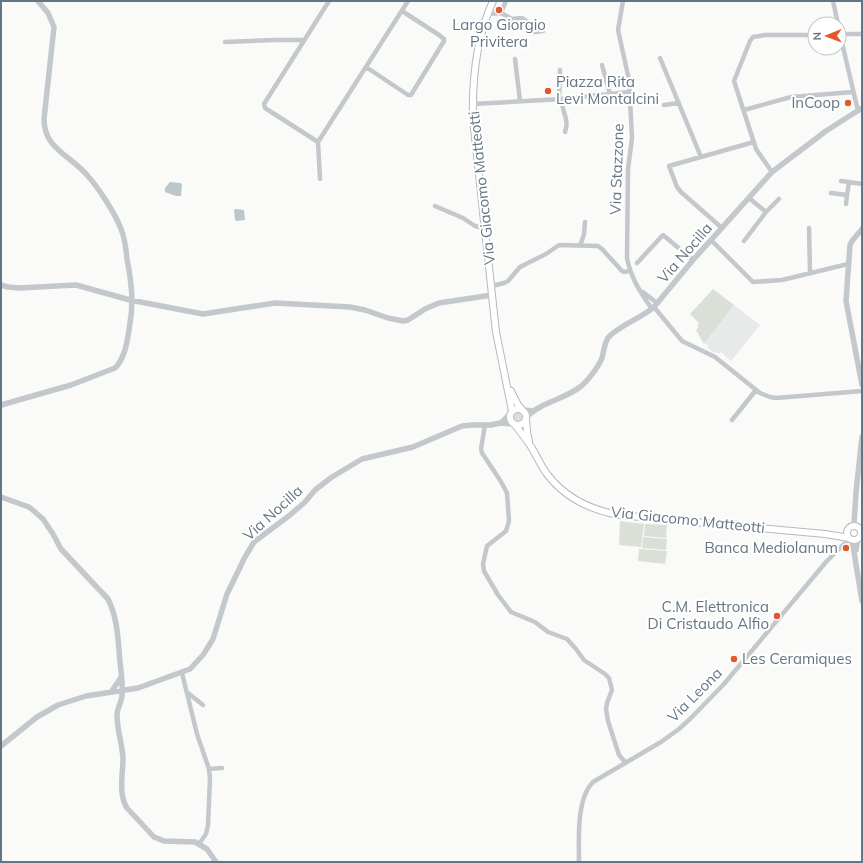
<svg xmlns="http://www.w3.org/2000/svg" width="863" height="863" viewBox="0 0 863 863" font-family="Mulish,sans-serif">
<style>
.built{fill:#e8e9e9}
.green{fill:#dadfd7}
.water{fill:#bbc7cb}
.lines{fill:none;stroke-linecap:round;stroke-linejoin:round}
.secondary-casing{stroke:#b3babf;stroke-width:8}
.minor{stroke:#c3c8cc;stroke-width:4.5}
.tertiary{stroke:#c3c8cc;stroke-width:5.5}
.secondary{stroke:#fff;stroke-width:6}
.poi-dot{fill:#e4572e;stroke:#fff;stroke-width:1.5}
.labels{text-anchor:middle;stroke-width:4;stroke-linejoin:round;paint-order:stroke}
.poi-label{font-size:15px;fill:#657683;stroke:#fff;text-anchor:end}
.street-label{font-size:15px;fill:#657683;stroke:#fff}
</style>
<rect width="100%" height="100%" fill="#fafaf8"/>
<path class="built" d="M734,305L760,325L731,361L721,352L719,354L717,352L715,353L708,348V346L705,343Z"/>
<path class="green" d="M713,289L734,305L704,344L696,330L698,328V324L699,323L690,314Z
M512.5 417a5.5 5.5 0 1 1 11 0a5.5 5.5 0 1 1-11 0Z
M620,521L644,524L641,547L619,545Z
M645,524L667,525L666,538L644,536Z
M643,537L667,539L666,550L642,548Z
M639,549L667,551L665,564L638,561Z"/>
<path class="water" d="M170,182L180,183L182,184L181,196H176L165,192V188Z
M236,209L244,210L245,220L237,221L235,220L234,210Z"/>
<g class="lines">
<defs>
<path id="secondary" d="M493,1C476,38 472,80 473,119L496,332L512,411
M511,391L518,405L521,408
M510 417a8 8 0 1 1 16 0a8 8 0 1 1-16 0Z
M526,419L527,432L529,441
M515,425C520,431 525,438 530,445C536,454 540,465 547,474C565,498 591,510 619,515L825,534L849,538
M847 533a7 7 0 1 1 14 0a7 7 0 1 1-14 0Z"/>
</defs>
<use href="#secondary" class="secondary-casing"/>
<path class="minor" d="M623,1L618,30L629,80L632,138L628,169L627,258C631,278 640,292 652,309
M833,1L838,24
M501,13L512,19L522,18L528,22L534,32L543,31
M488,14L501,13L506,1
M839,30L858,111
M839,34H862
M225,42L275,40H304
M660,58L701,157
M515,59L520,101
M602,65L610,94
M366,67L408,95H411L444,41V39L439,35L402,11
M559,99L560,70
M562,99C561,112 570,118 565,132
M473,104L562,99L629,92
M664,105L679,103
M744,110L791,97L853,92
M318,142L265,108L264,104L329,1
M772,172L756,149L734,81L750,41L753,37L765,35H815
M320,179L318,142L408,1
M841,181L849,182
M831,193L847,195L849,182L862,184
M846,204L847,195
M435,206L463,218L475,226L486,229
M766,212L779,199
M722,228L681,192L677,187L669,166L754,142
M809,228L810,272
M711,240L753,282L782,280L848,264
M744,241L766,212L749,198
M580,246L584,234L585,222
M637,263L663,235L693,260
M492,286L504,283L508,281L520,267L546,254L559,245L598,246L602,249L622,271L624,272L629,271
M643,292L657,303
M654,307L682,341L715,357L760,393L770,397L776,398L862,391
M732,420L756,390
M485,425L481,449L482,453L500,480L507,493L509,521L506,531L487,546L483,564L484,571L498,595L511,612L535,622L548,632L567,639L576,649L584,660L605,674L609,678L612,690L607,703L606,709L608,721L619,755L626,763
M182,673L197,734L209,769L210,778L208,825L206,834L199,844
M188,693L203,705
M209,769L222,768
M579,862C579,839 576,799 593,782L661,742L679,729L691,718L724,684L826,562L846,542L850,539"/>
<path class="tertiary" d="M862,229L852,241L850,245L846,301L862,385
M1,285L8,287L19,288L76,285L130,300L203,314L275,303L350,307L365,310L388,318L403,321L408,320L425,309L439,303L492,295
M1,405L71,385L115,368C126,357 128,337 130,323C134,301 131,280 127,259C126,249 125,238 121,229C115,213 98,187 87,175C70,155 44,149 44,119L54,27L48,13L38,1
M524,410L533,411
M527,417C539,403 565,399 580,387C587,382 599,366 602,358C604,351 604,344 608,338C615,328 643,317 654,307L693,260L772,172L826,131L862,108
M501,423L510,414
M1,497L29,507L35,512L43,519L53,534L61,549L108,599C118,619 118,640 120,662C121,672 123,684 122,695C122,702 117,708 117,715C117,730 122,743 123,758C123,774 118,794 127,808L154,837L164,841L195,842L207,849L216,862
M854,525L856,492L862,437
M852,540L862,601
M856,550L858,538
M111,692L118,682L121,677
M1,746L37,717L58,705L86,696L138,688L190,669L203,655L213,639L227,594L245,557L254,542L290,515L305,502L315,490L332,477L362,459L413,447L462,426L472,425H491L500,423L514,424"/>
<use href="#secondary" class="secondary"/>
</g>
<g class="poi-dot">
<circle cx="499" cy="10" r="4"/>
<circle cx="548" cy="91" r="4"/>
<circle cx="848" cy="103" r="4"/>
<circle cx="846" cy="548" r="4"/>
<circle cx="777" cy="616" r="4"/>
<circle cx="734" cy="659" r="4"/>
</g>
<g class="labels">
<g class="poi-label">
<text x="499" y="30" text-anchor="middle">Largo Giorgio<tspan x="499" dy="17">Privitera</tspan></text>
<text x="556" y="87" text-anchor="start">Piazza Rita<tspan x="556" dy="17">Levi Montalcini</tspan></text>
<text x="840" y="108">InCoop</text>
<text x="838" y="553">Banca Mediolanum</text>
<text x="769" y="612">C.M. Elettronica<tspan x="769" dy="17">Di Cristaudo Alfio</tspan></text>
<text x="742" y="664" text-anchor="start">Les Ceramiques</text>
</g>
<g class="street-label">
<text transform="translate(617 169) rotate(-88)" y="5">Via Stazzone</text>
<text transform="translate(482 188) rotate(-96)" y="5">Via Giacomo Matteotti</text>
<text transform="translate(685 253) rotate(-49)" y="5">Via Nocilla</text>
<text transform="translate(273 513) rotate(-42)" y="5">Via Nocilla</text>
<text transform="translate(688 520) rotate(6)" y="5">Via Giacomo Matteotti</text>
<text transform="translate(695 695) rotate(-45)" y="5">Via Leona</text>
</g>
</g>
<rect width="863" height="863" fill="none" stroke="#657683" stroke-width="4"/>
<g transform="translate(827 36) rotate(269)"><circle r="19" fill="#ffffff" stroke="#c1c8cd"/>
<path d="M0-3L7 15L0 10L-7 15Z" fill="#e4572e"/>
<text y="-6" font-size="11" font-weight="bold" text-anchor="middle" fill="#657683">N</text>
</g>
</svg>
